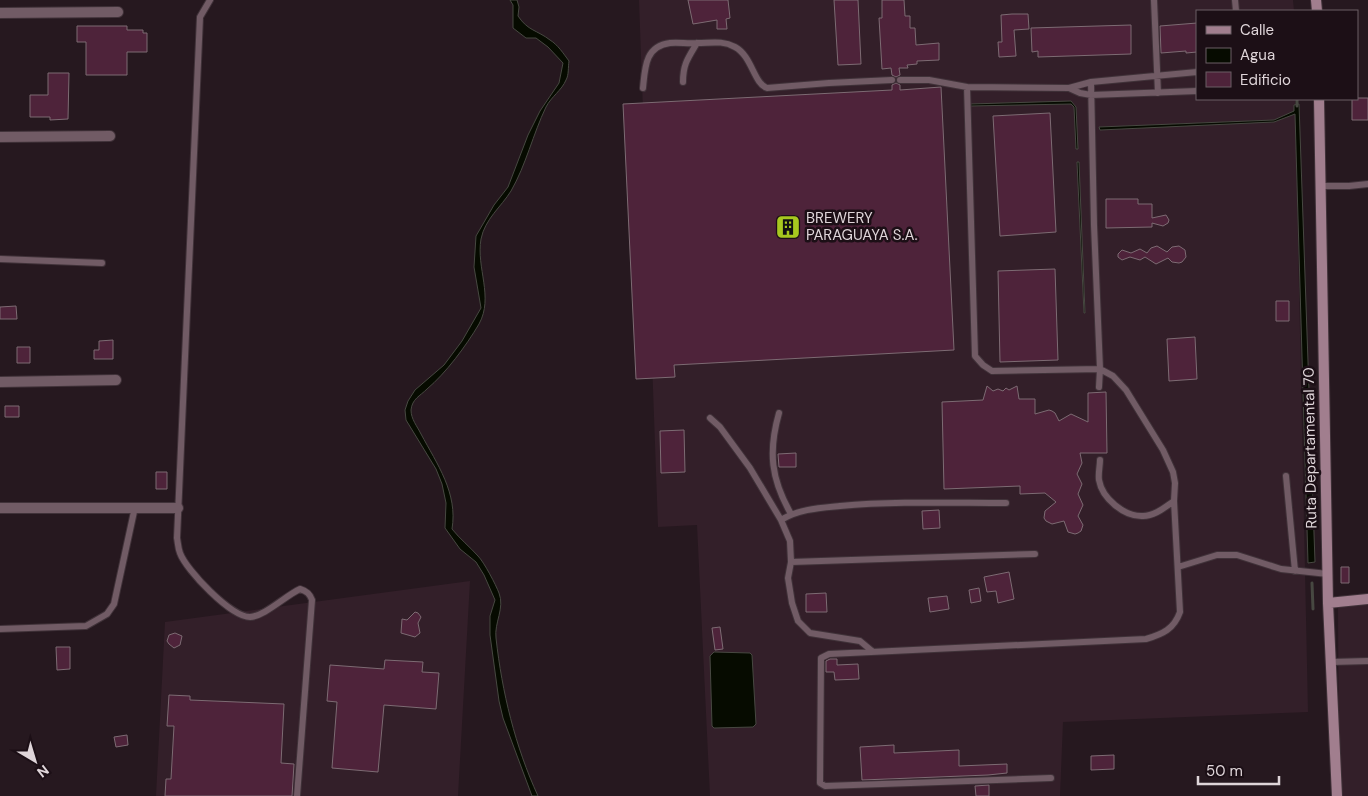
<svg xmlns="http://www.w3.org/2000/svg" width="1368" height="796" viewBox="0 0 1368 796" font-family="'DM Sans',sans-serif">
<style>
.built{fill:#331f29}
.water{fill:#060b00;stroke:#474841}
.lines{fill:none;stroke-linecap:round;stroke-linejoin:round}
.stream{stroke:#474841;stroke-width:3}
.building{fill:#4e233a;stroke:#7d6b73}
.lane-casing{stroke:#403239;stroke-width:8}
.street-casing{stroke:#403239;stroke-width:12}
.secondary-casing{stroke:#403239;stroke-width:12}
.lane{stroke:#715b65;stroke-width:6}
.street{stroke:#715b65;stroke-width:10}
.secondary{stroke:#a17e8e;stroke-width:10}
.labels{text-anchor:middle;stroke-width:5;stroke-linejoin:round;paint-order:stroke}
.poi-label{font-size:15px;fill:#dfd5d9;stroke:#1c0f16;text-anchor:start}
.street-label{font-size:15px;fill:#dfd5d9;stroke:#1c0f16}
</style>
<rect width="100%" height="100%" fill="#26181f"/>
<path class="built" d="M639,0H1293L1294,11H1197V99H1295L1308,712L1063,722L1060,796H710L697,525L658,527Z
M470,581L458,796H156L165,622Z
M1368,603V796H1339L1338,607Z"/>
<path class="water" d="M510,0H517L519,7L518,16C528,31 537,30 550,40C558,45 563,53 569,61C568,67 569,75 566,80C562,90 551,97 546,107C533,134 526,165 511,191C501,207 485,219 481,239C476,268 494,297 479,324C466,346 446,373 427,389C420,396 412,399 411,410C411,419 417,426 421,434C437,464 458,493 452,529C460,539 470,547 478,556C484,562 496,585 499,593C505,608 494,623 496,638C502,692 515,746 538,796H532L503,718L499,701L490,635V616L495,600L484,575L476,562L460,549L445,528L446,503L442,484L436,469L406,420L405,410L408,401L415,390L444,365L462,341L481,308L474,267L476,236L494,205L508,187L528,135L540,111L559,83L563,63L548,47L536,38H526L513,28V5Z
M1071,101L1076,107L1078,149H1076L1074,107L1071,104L970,106V104Z
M1299,104L1315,562L1308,563L1295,114L1274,122L1100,130L1099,127L1274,120L1294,111V105Z
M1077,162H1079L1085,313H1084Z
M714,652L750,653L752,655L756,724L753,727L714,728L712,726L710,656Z"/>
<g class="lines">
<path class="stream" d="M1297,99V106
M1312,583L1313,609"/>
</g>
<path class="building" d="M688,0H728L730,18L726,19L727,29H717V20L693,24Z
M834,0H858L861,64L838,65Z
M882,0H904L905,16H910V28H915L916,45L939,43V60L917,61V64L907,65L908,68H899L900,75L896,77L892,75L891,68L882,69L879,18H882Z
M1012,14H1028L1029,29L1014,30L1016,56L999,57L998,42H1002L1001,15Z
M1197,23V52L1186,53V51L1161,53L1160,26Z
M1131,25V54L1038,57V51L1032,52L1031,28Z
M77,26H127V30H143V33H147V52H127V75H86V42H77Z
M48,73H69L68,119L50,120V117H30V95H48Z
M896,83L900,85V90L941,87L954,350L674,365L675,377L636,379L623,104L892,90V85Z
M1357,98H1368V120H1352V99Z
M1050,113L1056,232L1000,236L993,116Z
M1106,199H1138V204H1152V218L1166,215L1169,220L1168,223L1163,226L1152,223V227L1106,228Z
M1157,246L1167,252L1172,247L1179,246L1185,250L1186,257L1182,262L1179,263L1172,262L1168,258L1156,264L1145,257L1140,260L1130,257L1122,260L1118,257V254L1122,250L1131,253L1140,249L1147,253L1151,248Z
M1055,269L1058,360L1000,362L998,271Z
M1276,301H1289V321H1276Z
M16,306L17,319H0V307Z
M1195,337L1197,379L1169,381L1167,339Z
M113,340V359H94V350H99V341Z
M17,347H30V363H17Z
M987,386L993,391L998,389L1003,391L1006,388L1009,390L1017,386L1019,399H1035V414L1049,410L1052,411L1055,413L1059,421L1071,414L1088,422V393L1106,392L1107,453H1080L1082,463L1077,474L1082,484L1078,494L1083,505L1078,516L1083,525L1081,531L1078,533L1075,534L1068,532L1064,521L1052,524L1046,521L1044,518L1045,511L1056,502L1045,493L1020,494V486L944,489L942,402L983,400Z
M5,406H19V417H5Z
M684,430L685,472L661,473L660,431Z
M796,453V467H779L778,454Z
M156,472H167V489H156Z
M939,510L940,528L923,529L922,511Z
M1341,567H1349V583H1341Z
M1009,572L1014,599L998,603L996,591L987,592L984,577Z
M979,588L981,601L971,603L969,590Z
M826,593L827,612H806V594Z
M947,596L949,609L930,612L928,598Z
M415,612L418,613L421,617L418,623L420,633L415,637L401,633L402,619L407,620Z
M720,627L723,649L715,650L712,628Z
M175,633L182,636L180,645L174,648L169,644L167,641L169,635Z
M56,647H70V669L57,670Z
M830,659H837V665L858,664L859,679L835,680L834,672H826V661Z
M385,660L423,662L422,672L439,673L436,709L384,705L378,772L332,768L337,702L327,701L330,665L384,669Z
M169,695L190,696V700L284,704L281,763L294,764L292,796H165L166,779H171L174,726H167Z
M127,735L128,745L116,747L114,737Z
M894,745V753L959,750V766L1007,764V773L988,775L862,780L860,747Z
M1114,755V769L1091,770V756Z
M989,785V796H976L975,786Z"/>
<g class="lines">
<defs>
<path id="lane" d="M210,0L200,17L177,538C178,543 178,548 180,553C186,570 231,617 250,617C265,616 285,596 300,589C307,591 310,594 312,600L297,796
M1154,0L1158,93
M1235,0L1236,11
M900,80H929L967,87
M683,82C683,64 688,58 697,43
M1091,82L1094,225L1100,369L1099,387
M643,88C645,68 645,46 670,43C679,42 688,44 697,43C711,43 722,40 735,47C752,56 754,84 767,88L829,83L892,80
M1069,88L1080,93L1091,95L1197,91
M1319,186H1349L1368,184
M0,259L102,263
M779,413C768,452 771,479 791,514
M710,418L720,427L750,468L781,520L790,541L791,562L788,578L792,603L798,621L810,633L860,641L872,651
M1100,460C1100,466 1098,474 1099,480C1102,498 1124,517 1143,516C1155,516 1165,507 1174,501L1175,483L1173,472L1163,450L1126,390L1113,376L1100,369L992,371L983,365L975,356L967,87L1069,88L1091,82L1197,72
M1286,476L1295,571
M781,520C799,509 819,508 840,506C895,501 951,503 1006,503
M791,562L1035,554
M1178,567L1217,555H1237L1281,569L1328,574
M0,629L86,626L107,614L114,604L135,507
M1331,662L1368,661
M1051,778L825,786L820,783L821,658L829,654L1146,639C1163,634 1174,629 1180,612L1174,501"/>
<path id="street" d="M0,13L118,12
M0,137L110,136
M0,382L116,380
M0,508H178"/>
<path id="secondary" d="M1316,0L1317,11
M1319,99L1328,603L1337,796
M1328,603L1368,599"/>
</defs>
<use href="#lane" class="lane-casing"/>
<use href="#street" class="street-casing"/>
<use href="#secondary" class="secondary-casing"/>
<use href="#lane" class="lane"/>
<use href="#street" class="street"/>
<use href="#secondary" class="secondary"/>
</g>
<defs>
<symbol id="building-square" viewBox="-11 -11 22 22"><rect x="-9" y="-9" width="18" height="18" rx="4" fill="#a7c81f" stroke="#1c0f16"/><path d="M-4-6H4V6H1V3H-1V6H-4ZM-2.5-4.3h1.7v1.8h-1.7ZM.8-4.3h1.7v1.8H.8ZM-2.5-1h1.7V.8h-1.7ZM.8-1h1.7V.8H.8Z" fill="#111"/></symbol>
</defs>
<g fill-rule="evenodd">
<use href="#building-square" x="774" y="213" width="28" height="28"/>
</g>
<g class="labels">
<g class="poi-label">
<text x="806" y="223">BREWERY<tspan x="806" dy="17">PARAGUAYA S.A.</tspan></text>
</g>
<g class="street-label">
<text transform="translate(1310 448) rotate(-91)" y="5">Ruta Departamental 70</text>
</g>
</g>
<rect x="1196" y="10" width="162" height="90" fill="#1c0f16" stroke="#6a5e64"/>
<rect x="1206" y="26" width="25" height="8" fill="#a17e8e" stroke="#6a5e64"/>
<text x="1240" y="35" font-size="15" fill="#dfd5d9">Calle</text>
<rect x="1206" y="48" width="25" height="15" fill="#060b00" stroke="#6a5e64"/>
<text x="1240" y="60" font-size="15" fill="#dfd5d9">Agua</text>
<rect x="1206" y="72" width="25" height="15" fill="#4e233a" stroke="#6a5e64"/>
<text x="1240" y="85" font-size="15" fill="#dfd5d9">Edificio</text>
<g transform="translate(35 761) rotate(142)" stroke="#1c0f16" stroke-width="4" paint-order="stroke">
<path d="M0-4L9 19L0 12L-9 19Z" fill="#dfd5d9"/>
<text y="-8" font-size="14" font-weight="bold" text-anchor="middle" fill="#dfd5d9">N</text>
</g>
<path d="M1198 776v8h81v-8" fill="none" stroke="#dfd5d9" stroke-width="2.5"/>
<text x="1206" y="776" font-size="15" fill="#dfd5d9" stroke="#1c0f16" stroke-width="4" paint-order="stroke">50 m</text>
</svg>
